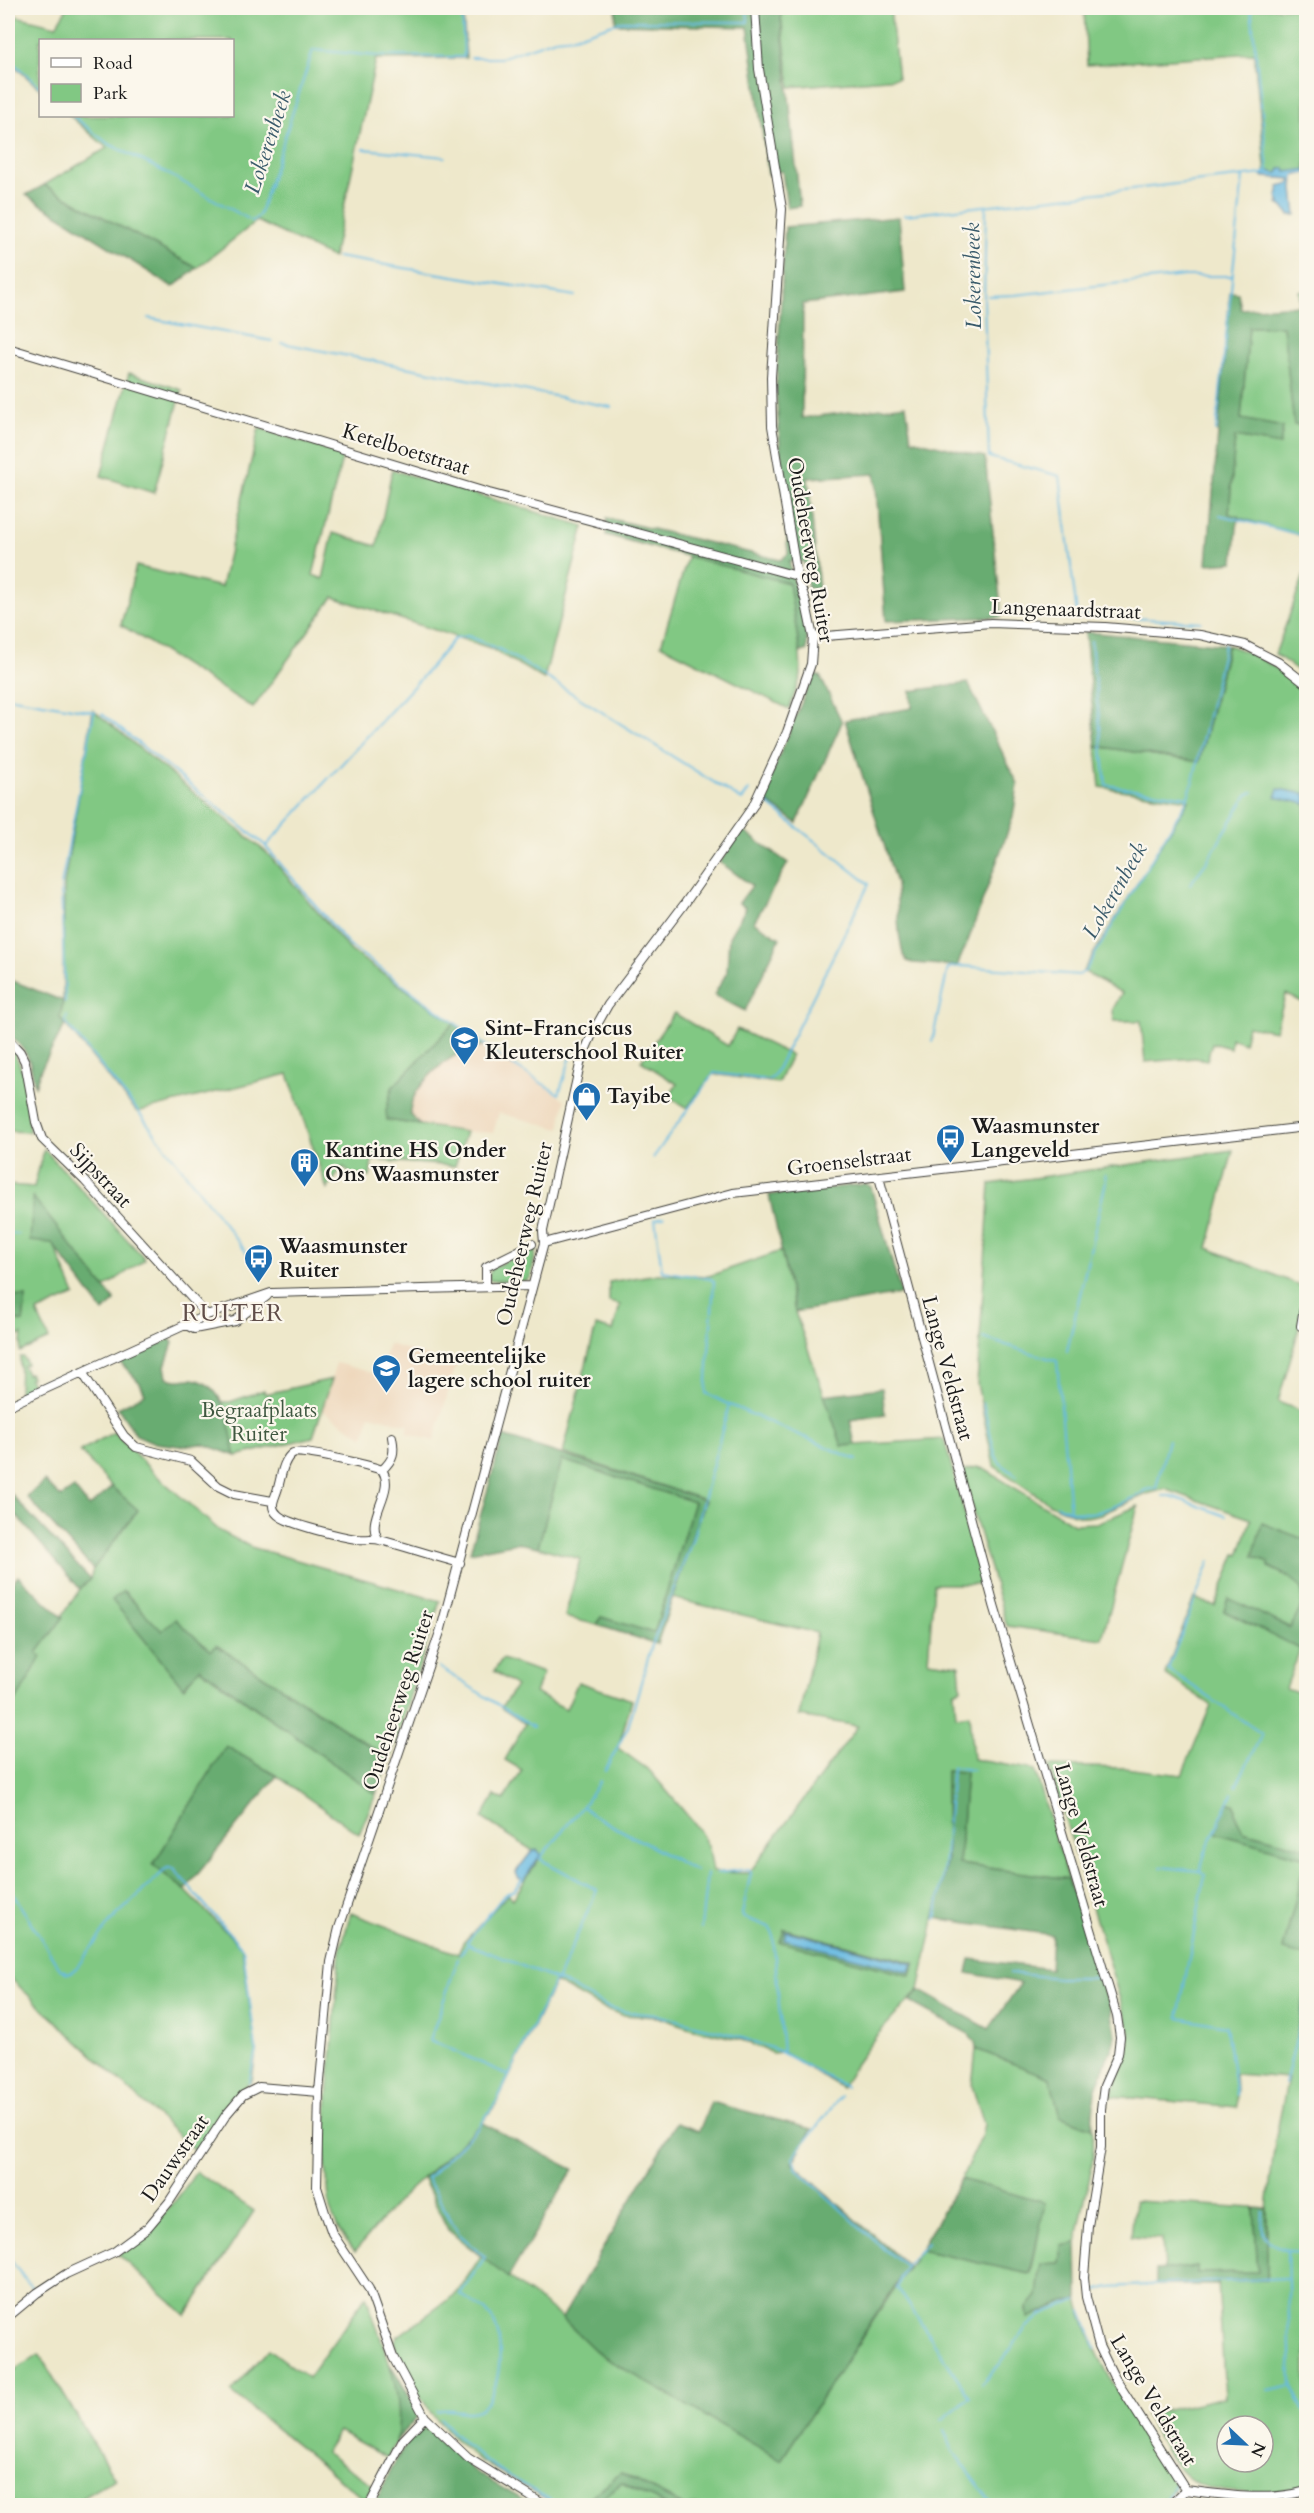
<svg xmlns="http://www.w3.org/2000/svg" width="1314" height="2513" viewBox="0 0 1314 2513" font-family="Cardo,serif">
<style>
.built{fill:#eed7bb}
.green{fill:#81c883;stroke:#4e7250;stroke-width:1.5;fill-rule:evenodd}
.forest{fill:#68ac71;stroke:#426446;stroke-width:1.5}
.water{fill:#66bae2;stroke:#416b7f;stroke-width:1.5}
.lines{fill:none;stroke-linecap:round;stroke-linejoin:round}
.stream{stroke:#66bae2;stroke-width:2}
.street-casing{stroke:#3c3b36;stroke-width:10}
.street{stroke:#fff;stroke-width:8}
.labels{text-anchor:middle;stroke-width:4.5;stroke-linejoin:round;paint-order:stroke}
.street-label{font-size:21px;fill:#1c1c1c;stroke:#fbf7ec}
.poi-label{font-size:21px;font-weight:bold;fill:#1c1c1c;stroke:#fbf7ec;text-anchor:start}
.park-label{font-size:21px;fill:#3f5840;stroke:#fbf7ec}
.water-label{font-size:22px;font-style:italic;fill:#3a5b6b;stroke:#fbf7ec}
.quarter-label{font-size:24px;letter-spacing:1.5px;fill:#5f4d49;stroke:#fbf7ec}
</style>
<rect width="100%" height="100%" fill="#fbf7ec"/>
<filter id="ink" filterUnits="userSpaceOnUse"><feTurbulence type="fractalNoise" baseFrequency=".0167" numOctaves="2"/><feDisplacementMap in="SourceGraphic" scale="12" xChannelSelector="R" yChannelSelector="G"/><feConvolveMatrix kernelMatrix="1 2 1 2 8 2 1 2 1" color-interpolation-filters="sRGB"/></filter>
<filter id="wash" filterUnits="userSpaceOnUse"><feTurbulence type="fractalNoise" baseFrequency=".008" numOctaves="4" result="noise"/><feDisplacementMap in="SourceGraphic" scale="24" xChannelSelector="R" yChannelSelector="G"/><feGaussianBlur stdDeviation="1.35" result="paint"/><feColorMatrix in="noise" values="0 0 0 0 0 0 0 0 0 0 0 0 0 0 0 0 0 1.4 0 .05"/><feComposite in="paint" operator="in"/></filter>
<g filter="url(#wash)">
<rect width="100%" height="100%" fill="#eee8cb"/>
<path class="built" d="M454,1023L565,1100L560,1129L499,1113L493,1133L466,1132L387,1120Z
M389,1344L456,1365L434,1441L406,1433L409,1425L370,1415L364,1437L322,1410L336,1363L377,1374Z"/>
<path class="green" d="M67,8H463L466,58L376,59L333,258L257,221L197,268L44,185L107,148L70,116H232V40H40V89L8,60V14L56,26Z
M780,8H890L898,78L790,87Z
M1084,8H1306V172L1266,176L1254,53L1087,65Z
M1299,291H1306V348Z
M1283,326L1294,424L1306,425V537L1229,515L1235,437L1280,445L1283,427L1241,419L1249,327Z
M129,373L182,390L154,493L101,476Z
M259,428L343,455L313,575L323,579L333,533L377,546L392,470L584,526L544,679L490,648L333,597L253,708L121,625L136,566L221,587Z
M688,556L789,583L800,653L801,676L789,709L661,645Z
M1306,570V676L1275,654Z
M1228,645C1261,656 1280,670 1306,691V1004L1286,994L1275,1031L1248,1026L1244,1043L1231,1038L1230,1048L1212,1043L1207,1060L1195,1058L1145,1062L1141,1021H1114L1113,1009L1122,993L1083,971L1189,800L1100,787L1096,746L1199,762Z
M93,710L267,853L351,951L454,1023L392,1088L388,1120L466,1132L455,1166L372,1160L370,1177L351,1174L343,1167L327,1189L288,1074L137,1112L60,1018L63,1001L64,884Z
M674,1013L728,1046L737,1029L791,1055L778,1083L713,1074L687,1108L669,1097L677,1084L641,1061Z
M8,1045C28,1068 28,1104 29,1132L8,1131Z
M44,1149L145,1259L104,1288L33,1198L32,1218L54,1245L75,1295L37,1312L49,1339L20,1352L22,1334L8,1341V1319L23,1322L26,1297L8,1296V1185L34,1187Z
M1233,1150L1208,1248L1304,1287L1298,1332L1278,1402L1306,1413V1540L1262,1524L1269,1562L1268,1567C1305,1584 1312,1589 1291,1628L1228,1598L1224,1611L1300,1649L1286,1688L1306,1695V1848L1243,1831L1237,1819L1235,1805L1229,1802L1215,1833L1306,1858L1283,1949L1306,1956V1989L1296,2037L1306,2040V2486C1279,2495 1213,2497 1190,2479C1170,2465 1158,2435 1145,2415L1225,2397L1218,2281L1267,2280V2209L1275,2141L1288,2078L1235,2074L1237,2107L1111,2096L1128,2050L1130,2032L1049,1766L1124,1768L1182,1775L1211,1705L1165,1674L1194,1598L1215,1606L1236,1554L1239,1555L1251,1519L1165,1489L1147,1494L1101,1514L1087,1517L1074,1514L1050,1504L994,1466L977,1384L990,1184ZM1227,2426H1263V2462H1227Z
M537,1246L531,1276L527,1281H491L488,1277L492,1268Z
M781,1251L795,1312L842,1446L944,1439L984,1584H934L928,1661L959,1665L961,1689L954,1692L956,1716L969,1714L973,1759L1035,1770L1068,1879L959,1864L966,1772L946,1771L947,1859L919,1990L876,2036L855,2065L842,2088L782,2052L772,2053L742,2040L690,2028L658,2017L622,2015L600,2007L555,1982L496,2104L482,2123L399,2200L355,2251L339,2231L330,2209L324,2145L340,1951L351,1913L458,1954L463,1943L508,1894L513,1899L541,1856L482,1818L495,1795L504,1800L522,1770L505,1760L525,1724L501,1708L516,1686L494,1671L502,1659L543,1673L535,1693L566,1709L578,1682L632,1700L618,1748L650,1771L698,1828L709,1848L713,1872L749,1873L858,1726L799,1716L817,1633L672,1598L705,1500L563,1453L596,1326L613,1331L620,1305L609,1302V1282L658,1274L709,1276ZM784,1929L915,1963L781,1942Z
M20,1357H23L27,1364L23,1366L27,1374L29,1373L31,1377L29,1378L34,1389L19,1395Z
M332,1379L313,1437L236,1456L222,1402H230L264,1390L265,1394Z
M114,1432L156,1475L220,1531L251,1547L440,1601L390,1759L216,1645L212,1652L175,1619L162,1632L124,1591L184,1687L199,1668L376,1794L359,1834L277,1776L226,1747L153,1865L185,1890L242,1948L256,2050L252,2081L238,2093L195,2151L8,1976V1715L41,1657L37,1653L80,1589L90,1579L93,1569L138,1510L112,1487L80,1451Z
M562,1459L694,1502L654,1634L601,1617L597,1625L565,1617L580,1559L538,1547Z
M977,1467L984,1469L1074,1524L1097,1523L1138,1506L1102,1639L1007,1626L961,1471Z
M976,2049L1050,2078L1060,2116L1092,2128C1099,2165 1080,2205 1077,2243L1062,2247L1060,2263L1041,2264L1037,2296L1027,2309L1028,2318L1061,2303L1078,2299C1094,2365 1136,2419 1172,2475L1175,2489L1159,2506H683L621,2473L580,2505H556L474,2457L455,2439L431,2413L412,2383L394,2343L397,2337L457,2293L481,2256L562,2318L600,2355L781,2460L920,2250L1031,2274L1044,2203L961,2179L981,2138L984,2124L972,2086Z
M196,2172L254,2211L186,2315L118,2255C153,2227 171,2210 196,2172Z
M1135,2201L1254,2208L1258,2272L1198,2273L1197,2267L1164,2270L1162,2239L1131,2237Z
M366,2296L389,2362L418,2411V2416L403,2432L387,2458L339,2431L325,2452L373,2485L365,2500L231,2392L269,2349L308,2378Z
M39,2354L115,2479L71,2505H14L8,2493V2375Z
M622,2483L666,2505L592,2506Z"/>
<path class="forest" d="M616,8H780L800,206L787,208L782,171L768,174L748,27L615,24Z
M44,185L197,268L173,287L26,195Z
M899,217L905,292L803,304L802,418L906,405L911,439L985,457L1002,617L886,621L875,474L808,478L819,589L808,588L804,562L789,561L807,632V650L800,653L789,583L606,535L607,518L780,560L788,554L776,391L785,227Z
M1230,292L1238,293L1241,309L1300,305L1306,348V425H1294L1283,326L1249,327L1241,419L1283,427L1280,445L1235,437L1229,514L1238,516L1234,562L1207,564Z
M1085,632L1228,645L1199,762L1096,746Z
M813,675L820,676L842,722L797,823L762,798Z
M968,683L1018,784L1013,817L968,941L957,966L913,963L907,961L903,955L899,933L896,883L845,720L912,708L911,691Z
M742,830L788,863L754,922L780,938L745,1011L714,995L727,972L729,937L746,908L739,903L752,886L720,862Z
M8,979L63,1001L60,1018L65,1025L40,1071L35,1087C30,1059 30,1053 8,1034Z
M454,1023L484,1044C476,1050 468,1049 458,1054C439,1064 409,1091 410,1114L420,1125L387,1120L386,1111L392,1088Z
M866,1184L871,1187L901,1294L795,1312L769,1195Z
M33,1197L115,1301L103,1312L52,1243L30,1241Z
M8,1296L26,1297L23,1322L8,1318Z
M170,1339L173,1343L165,1366L167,1377C180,1384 186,1376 198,1380C228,1390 229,1431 236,1456L203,1444L179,1446L155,1443L136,1435L118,1408L145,1394L140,1383L119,1361Z
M882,1388L885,1415L850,1420L855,1445L842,1446L824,1395Z
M503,1436L705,1500L657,1644L597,1625L601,1617L654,1633L694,1502L562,1460L538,1547L517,1543L470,1552Z
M44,1481L61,1497L74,1488L89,1507L112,1487L138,1510L93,1569L27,1497Z
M10,1493L90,1579L80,1589L8,1506V1496Z
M1262,1523L1306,1540V1629L1300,1649L1224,1611L1228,1598L1290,1628C1314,1589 1303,1584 1268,1566L1269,1562L1253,1556Z
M18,1576L63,1618L37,1653L41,1657L8,1715V1683L15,1669L8,1652V1588Z
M123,1591L162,1631L175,1619L211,1651L216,1645L390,1759L376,1794L200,1668L183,1687L112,1600Z
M226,1746L277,1776L185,1890L153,1865Z
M946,1771L966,1772L959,1864L1068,1879L1111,2009L1116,2036L1095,2091L1092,2128L1060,2116L1050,2078L976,2049L975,2042L969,2034L910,2002L919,1990L989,2029L1021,1983L967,1973L970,1959L1050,1969L1052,1935L935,1918L947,1859Z
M1228,1802L1235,1805L1237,1819L1243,1831L1306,1848V1956L1283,1950L1306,1858L1215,1833Z
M784,1929L915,1963L911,1976L780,1942Z
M1306,1989V2040L1296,2038Z
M711,2102L812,2129L792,2163L908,2266L781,2460L600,2355L562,2318L676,2123L699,2131Z
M482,2123L573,2169L508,2278L448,2230L423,2178Z
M961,2179L1045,2203L1030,2274L920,2250Z
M1254,2208L1267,2209V2280L1218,2281V2285H1156V2270L1197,2267L1198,2273L1258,2272Z
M1077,2243L1078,2299L1061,2303L1028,2318L1027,2308L1037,2296L1041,2264L1060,2263L1062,2246Z
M389,2362L418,2411V2416L403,2432L396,2443C402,2415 397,2389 389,2362Z
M425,2427L478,2474L532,2505H374C385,2483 402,2438 425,2427Z
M621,2473L683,2505H666L622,2483L592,2505H580Z
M1302,2498L1300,2505H1261V2504Z"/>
<path class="water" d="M1285,168L1286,172L1306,169V173L1294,176L1293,189L1296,215H1289L1283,207L1278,204L1280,203L1277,196L1279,187L1289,184L1291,179L1264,177L1262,175L1268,171L1278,173L1280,169Z
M1278,789L1306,794V804L1275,797Z
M537,1850L541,1854L524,1880L518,1878L516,1872L532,1851Z
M786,1931L913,1964L910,1972L784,1939Z"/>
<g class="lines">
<path class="stream" d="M1251,8L1268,171L1264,173
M8,58L40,87
M471,58H500L555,39L574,37L622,21L748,22L747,8
M73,116L107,143L165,172L252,221L259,216L313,50L378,56L464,57L462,8
M364,149L445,157
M986,206L984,300L989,457L1060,476L1077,615L1201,622
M905,215L1263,174
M337,257L575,296
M988,296L1015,295L1184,276H1232
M148,318L272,341
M282,343L611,407
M1216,431L1243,177
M1220,515L1306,536
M1091,641L1106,785L1188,797
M8,697L95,712
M102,714L266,846L422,677L455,638L468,636L501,650L538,672L742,800L749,790
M266,847L350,946L508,1062L559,1094L573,1050
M1190,884L1206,863L1247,795L1253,792
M65,1002L61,886L94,712
M67,1016L65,1022L137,1110L263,1274
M932,1042L948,968L961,966L1079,975L1085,971L1186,802L1192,785L1225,643
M653,1158L714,1073L768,1080L773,1077L869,884L765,802
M8,1234H19
M983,1338L1057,1361L1070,1511
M1067,1351L1106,1181L1105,1174
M49,1379L53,1377
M23,1391L44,1381
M983,1403L995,1454L999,1462L1017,1476
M730,1405L857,1460
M1163,1496H1171L1226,1516
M1057,1505C1091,1522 1107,1509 1139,1495L1145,1490L1156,1488L1168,1440
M1210,1561L1168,1669L1262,1734L1236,1786
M439,1667L533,1727
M605,1771L628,1727L651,1648L692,1541L729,1405L706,1393L714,1282L711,1279L662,1271L655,1219L664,1217
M583,1806L591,1814L696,1871
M540,1858L583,1806L600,1781
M540,1859L597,1890L557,1981
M1161,1867L1200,1871L1205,1875L1178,2017L1226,2026L1236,2095
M1200,1871L1205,1853L1232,1794
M717,1873L749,1869L751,1873L742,1914L743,1917L769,1927L773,1934L783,2053
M8,1886L60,1969L68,1973L74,1971L112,1920L167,1868H173L243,1949L256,2050L249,2083
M936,1920L945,1858L952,1767L973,1770
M701,1928L707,1874
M468,1944L564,1983L605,2006L626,2012L658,2015L737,2036L777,2050L846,2087
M460,1955L468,1944L467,1942L504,1895L514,1890L523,1879
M458,1959L430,2040L508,2075
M1009,1973L1059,1978H1095
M1285,2084L1306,1999
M841,2096L793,2157L796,2168L885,2250L906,2266L897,2287L970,2397L942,2420
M1263,2212C1261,2238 1263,2240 1287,2251L1291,2385L1306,2415
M1288,2251L1306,2252
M8,2257L32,2288
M906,2265L927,2243
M1096,2291L1109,2287L1286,2278
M1082,2311L1096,2349
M981,2384L999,2365L1026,2328L1042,2314L1077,2300
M1268,2390L1291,2385
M437,2411C451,2406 465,2416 478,2410C501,2397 504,2346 495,2324C490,2311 471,2302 460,2294L485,2257L459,2234L427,2178L477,2129L497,2101L555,1980
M441,2419C473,2458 518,2483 563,2506
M944,2430L953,2451L994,2506
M1161,2506L1168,2498L1177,2481"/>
</g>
</g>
<g filter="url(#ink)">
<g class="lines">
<defs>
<path id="street" d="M8,348L489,493L797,576
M813,637L991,623L1105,627L1200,635L1245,645L1278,662L1306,684
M8,1039L20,1052L25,1062L36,1122L42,1139L85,1181L207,1315
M879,1177L994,1605L1117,2016L1120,2037L1118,2054L1104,2086L1101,2109V2147L1088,2226L1084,2277L1086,2297L1099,2346L1113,2375L1186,2490
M544,1243L733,1193L1306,1127
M486,1286V1267L532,1244
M186,1325L194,1329L235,1321L267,1296
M1301,1326L1306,1295
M82,1372L124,1436L136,1447L191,1461L218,1486L234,1494L272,1501
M8,1406L207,1315L271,1293L531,1286
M382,1470C394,1459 395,1452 392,1437
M379,1540C363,1519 397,1491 382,1470C372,1466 299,1449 293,1453C282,1460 281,1480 277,1491C274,1500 269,1507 278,1515C287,1524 342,1537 357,1539C364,1540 373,1538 380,1540C407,1547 433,1556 460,1563
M8,2317L37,2293L66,2274L114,2252L148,2227L169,2202L226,2115L243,2095L259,2087L319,2092
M1186,2490C1225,2495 1268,2502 1306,2491
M369,2506L403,2440L425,2417
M546,2506L468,2458L425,2417L393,2357L369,2289L332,2233L327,2219L317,2187L319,2092L331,1962L339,1928L441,1629L544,1243L543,1231L581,1060L594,1030L608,1005L683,906L753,806L787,732L811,664L813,637L805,599L797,576L772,426L771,377L782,209L759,69L755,8
M1169,2506L1186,2490"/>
</defs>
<use href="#street" class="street-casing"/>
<use href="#street" class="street"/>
</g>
</g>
<defs>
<symbol id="school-pin" viewBox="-11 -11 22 30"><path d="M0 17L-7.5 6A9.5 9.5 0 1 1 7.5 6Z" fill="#1f6fb2" stroke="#fbf7ec"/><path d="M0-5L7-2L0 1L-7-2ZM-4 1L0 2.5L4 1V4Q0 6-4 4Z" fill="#fff"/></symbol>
<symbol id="shop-pin" viewBox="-11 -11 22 30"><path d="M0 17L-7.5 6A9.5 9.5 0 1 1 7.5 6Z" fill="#1f6fb2" stroke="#fbf7ec"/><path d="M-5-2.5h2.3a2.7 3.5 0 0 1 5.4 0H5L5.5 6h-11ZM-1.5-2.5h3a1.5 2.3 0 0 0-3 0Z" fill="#fff"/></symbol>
<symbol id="bus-pin" viewBox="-11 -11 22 30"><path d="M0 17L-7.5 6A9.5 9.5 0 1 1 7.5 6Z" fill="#1f6fb2" stroke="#fbf7ec"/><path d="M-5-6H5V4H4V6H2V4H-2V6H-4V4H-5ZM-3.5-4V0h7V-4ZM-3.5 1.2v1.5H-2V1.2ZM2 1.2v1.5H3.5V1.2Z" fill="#fff"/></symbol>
<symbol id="building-pin" viewBox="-11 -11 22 30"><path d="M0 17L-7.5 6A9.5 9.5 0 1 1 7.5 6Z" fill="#1f6fb2" stroke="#fbf7ec"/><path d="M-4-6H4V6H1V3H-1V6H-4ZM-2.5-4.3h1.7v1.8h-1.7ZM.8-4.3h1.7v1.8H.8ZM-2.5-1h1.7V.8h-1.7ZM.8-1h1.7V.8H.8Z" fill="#fff"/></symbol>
</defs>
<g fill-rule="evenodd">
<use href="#school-pin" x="448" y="1024" width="33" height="45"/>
<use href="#shop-pin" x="570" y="1080" width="33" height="45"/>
<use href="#bus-pin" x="934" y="1122" width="33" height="45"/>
<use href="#building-pin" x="288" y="1146" width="33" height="45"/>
<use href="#bus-pin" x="242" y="1242" width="33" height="45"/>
<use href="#school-pin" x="370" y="1352" width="33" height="45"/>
</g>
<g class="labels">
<g class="street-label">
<text transform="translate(406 449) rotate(17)" y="7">Ketelboetstraat</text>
<text transform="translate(811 550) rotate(80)" y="7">Oudeheerweg Ruiter</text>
<text transform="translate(1066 609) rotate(2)" y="7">Langenaardstraat</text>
<text transform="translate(849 1161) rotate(-7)" y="7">Groenselstraat</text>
<text transform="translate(101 1175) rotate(47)" y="7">Sijpstraat</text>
<text transform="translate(524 1234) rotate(-77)" y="7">Oudeheerweg Ruiter</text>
<text transform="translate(948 1368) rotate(75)" y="7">Lange Veldstraat</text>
<text transform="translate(398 1700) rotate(-72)" y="7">Oudeheerweg Ruiter</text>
<text transform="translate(1082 1835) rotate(74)" y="7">Lange Veldstraat</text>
<text transform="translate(175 2158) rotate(-55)" y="7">Dauwstraat</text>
<text transform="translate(1154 2400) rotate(59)" y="7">Lange Veldstraat</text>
</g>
<g class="poi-label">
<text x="485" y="1035">Sint-Franciscus<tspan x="485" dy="24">Kleuterschool Ruiter</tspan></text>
<text x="607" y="1103">Tayibe</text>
<text x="971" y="1133">Waasmunster<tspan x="971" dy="24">Langeveld</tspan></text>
<text x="325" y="1157">Kantine HS Onder<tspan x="325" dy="24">Ons Waasmunster</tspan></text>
<text x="279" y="1253">Waasmunster<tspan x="279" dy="24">Ruiter</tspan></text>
<text x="408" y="1363">Gemeentelijke<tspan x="408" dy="24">lagere school ruiter</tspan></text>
</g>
<g class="park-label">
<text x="259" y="1417">Begraafplaats<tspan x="259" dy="24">Ruiter</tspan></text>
</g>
<g class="water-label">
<text transform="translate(267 142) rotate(-72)" y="8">Lokerenbeek</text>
<text transform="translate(972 276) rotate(-91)" y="8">Lokerenbeek</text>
<text transform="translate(1114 890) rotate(-60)" y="8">Lokerenbeek</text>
</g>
<g class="quarter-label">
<text x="233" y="1321">RUITER</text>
</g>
</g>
<rect width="1314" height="2513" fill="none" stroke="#fbf7ec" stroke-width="30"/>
<rect x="39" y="39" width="195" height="78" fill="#fbf7ec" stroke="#a29f99" stroke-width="1.5"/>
<rect x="51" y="58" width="30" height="9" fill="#ffffff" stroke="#a29f99" stroke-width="1.5"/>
<text x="93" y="69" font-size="18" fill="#1c1c1c">Road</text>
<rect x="51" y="84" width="30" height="18" fill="#81c883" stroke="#a29f99" stroke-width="1.5"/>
<text x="93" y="99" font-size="18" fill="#1c1c1c">Park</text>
<g transform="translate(1245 2444) rotate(113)"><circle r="28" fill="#fbf7ec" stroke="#a29f99" stroke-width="1.5"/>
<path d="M0-4.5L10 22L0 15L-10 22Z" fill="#1f6fb2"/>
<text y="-9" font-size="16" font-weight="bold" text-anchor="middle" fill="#1c1c1c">N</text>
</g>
</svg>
